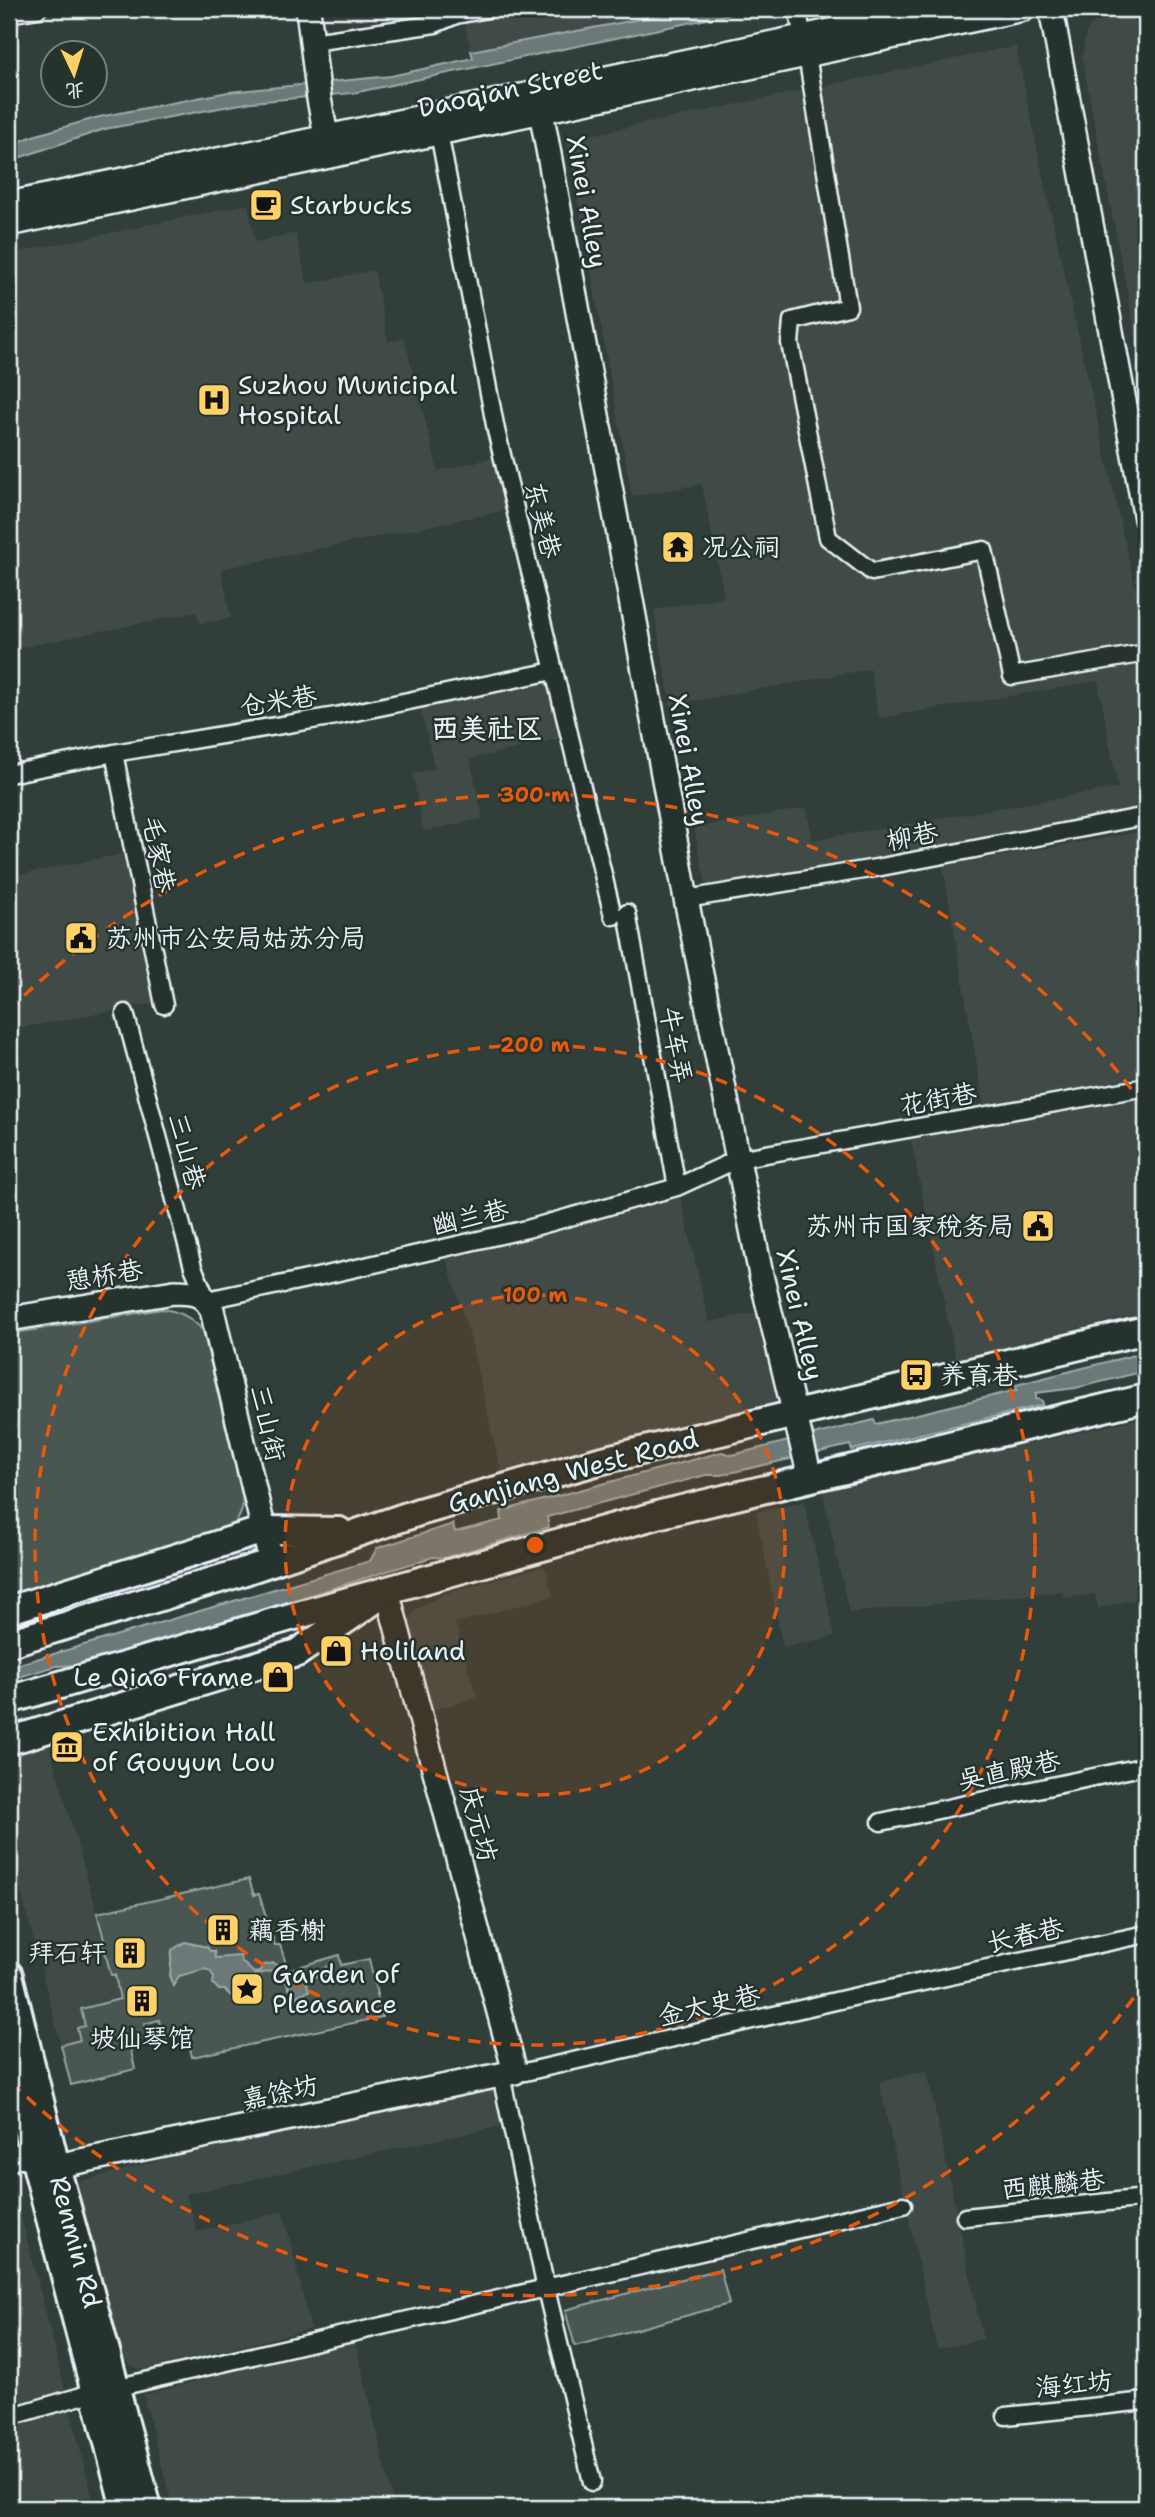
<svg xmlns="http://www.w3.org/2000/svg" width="1155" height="2517" viewBox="0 0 1155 2517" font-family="'Shantell Sans','LXGW WenKai TC',sans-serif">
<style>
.built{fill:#3f4b46}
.green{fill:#495651;stroke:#98a4a4;stroke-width:2}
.water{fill:#6d7978;stroke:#9ea9ab;stroke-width:2}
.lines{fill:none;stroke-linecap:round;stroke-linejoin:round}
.street-casing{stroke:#e8f1f8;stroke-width:21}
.secondary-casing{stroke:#e8f1f8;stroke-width:28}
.primary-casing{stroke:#e8f1f8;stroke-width:32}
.street{stroke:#26332d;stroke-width:16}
.secondary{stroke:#26332d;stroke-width:23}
.primary{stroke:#26332d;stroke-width:26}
.ring{fill:none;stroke:#e8590c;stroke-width:3.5;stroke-dasharray:12 9}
.labels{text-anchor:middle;stroke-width:5;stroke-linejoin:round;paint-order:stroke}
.street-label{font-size:26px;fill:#e8f1f8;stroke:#26332d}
.poi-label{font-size:26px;fill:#e8f1f8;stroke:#26332d;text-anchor:start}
.neighbourhood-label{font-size:28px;font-weight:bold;fill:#e8f1f8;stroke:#26332d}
.centre{fill:#e8590c;stroke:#26332d;stroke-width:3.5}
.ring-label{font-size:21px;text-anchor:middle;font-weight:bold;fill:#e8590c;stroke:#26332d;stroke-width:5;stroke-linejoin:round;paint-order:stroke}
</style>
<rect width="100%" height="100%" fill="#323e39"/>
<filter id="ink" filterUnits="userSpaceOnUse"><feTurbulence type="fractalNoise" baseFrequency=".0143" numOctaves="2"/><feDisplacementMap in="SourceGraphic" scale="14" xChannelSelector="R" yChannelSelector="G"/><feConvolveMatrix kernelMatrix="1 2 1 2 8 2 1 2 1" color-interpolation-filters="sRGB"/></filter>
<g filter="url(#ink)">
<path class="built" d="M510,9H693L471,51L463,18Z
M1146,10V391L1082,57L1085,36L1089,27L1097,20Z
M1016,46L1045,187L1146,636V809L947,848L706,885L694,828L806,808L813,840L1118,788L1098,681L879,718L870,669L671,705L654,610L724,597L702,484L632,496L567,140Z
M248,204L255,242L296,233L307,284L374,270L388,342L404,338L438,471L496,457L507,510L221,569L231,618L200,624L196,612L9,650V254Z
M559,678L572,736L470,759L483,819L423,831L413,774L435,769L420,708Z
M1146,831V1075L984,1106L943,866Z
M15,848L19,875L135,851L165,1001L9,1030V849Z
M1146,1096V1312L956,1359L911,1140Z
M680,1194L709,1322L764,1311L780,1390L779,1399L769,1405L501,1472L470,1337L446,1258L511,1244Z
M1146,1417V1597L1098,1608L1095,1594L1063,1598V1591L849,1613L823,1494L828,1489Z
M804,1502L835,1636L783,1647L756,1512Z
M545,1566L553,1596L455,1623L477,1698L429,1711L406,1630L408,1621L415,1610L446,1593Z
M48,1741L97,1913L111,1975H115L120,1999L81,2009L85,2026L80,2040L61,2045L9,1846V1757L15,1752Z
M927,2071L983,2339L937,2349L879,2082Z
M498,2086L506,2125L186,2194L197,2232L283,2211L311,2329L147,2369L136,2368L126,2361L74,2183L175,2156Z
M9,2188L17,2200L95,2508H9Z
M355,2341L395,2508H173L143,2395Z"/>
<path class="green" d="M162,1309C179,1311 193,1318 203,1331L242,1495C245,1513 237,1525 221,1533L9,1595V1334Z
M249,1879L254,1895L259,1894L275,1945H280L288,1970L339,1955L341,1965L369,1959L382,2017L192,2057L187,2034L164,2039L159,2020L144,2024L147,2038L129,2042L135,2069L71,2085L61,2045L80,2040L77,2028L85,2026L81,2009L120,1999L115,1975H111L103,1944L105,1943L97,1913Z
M720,2269L729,2304L575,2346L565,2310Z"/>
<path class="water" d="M693,9H755L353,93L252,102L105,129L9,161V146L33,136L99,117L228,92L391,76L473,58L471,51Z
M1146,1352V1371L1076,1388L1036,1393V1399L1042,1400L1043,1405L852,1450L850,1445L721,1475H706L547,1517L549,1527L444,1558L433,1557L84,1665L56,1666L9,1680V1667L370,1561L377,1548L453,1524L455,1532L502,1520L501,1511L722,1452L732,1455L874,1420L876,1424L1017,1390L1016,1385Z
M185,1942L207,1947L210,1951H214L215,1958L240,1956L242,1962L254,1973L259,1972L264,1965L274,1963L277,1965C284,1984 315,1980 326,1967L327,1974L306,1979L309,1991L298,1995L294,2001L292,1999L294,1991L289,1989L284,1976L275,1970L255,1975L250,1990L241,1998L231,1996L225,1990H219L213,1984L214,1977L210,1971L205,1969L179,1976L173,1986L170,1978L172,1950Z"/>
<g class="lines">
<defs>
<path id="street" d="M797,9L807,55L848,307L792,321L790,343L828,538L872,572L984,550L1012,676L1146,653
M9,14L38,9
M313,42L435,24L456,15L488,9
M439,133L496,430L613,916
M114,753L164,1005
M9,774L114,753L336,716L553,671
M686,899L876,868L1146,816
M627,913L677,1187
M125,1013L193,1267L207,1300L326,1275L527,1229L677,1187L738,1159L1146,1087
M881,1822L1146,1766
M515,2072H525L853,1997L1146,1934
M501,2075L546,2289L592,2482
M965,2217L1146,2198
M115,2388L903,2205
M1006,2416L1146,2401
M9,2417L95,2392"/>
<path id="secondary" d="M308,9L319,99L329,151
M1051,9L1146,519
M541,111L686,899L761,1275L810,1477
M9,204L935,9
M9,224L1023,9
M9,1319L174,1292C192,1292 204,1293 212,1310L271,1561
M9,2159L33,2152
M56,2166L515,2072L387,1591"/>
<path id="primary" d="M9,1610L264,1530L339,1531
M9,1643L236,1574L419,1512L599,1461L1146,1330
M9,1700L287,1618L661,1514L1146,1398
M9,1741L297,1653L370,1603
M9,1975L56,2166L148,2508
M9,2060L125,2508"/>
</defs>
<use href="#street" class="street-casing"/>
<use href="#secondary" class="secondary-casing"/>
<use href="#primary" class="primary-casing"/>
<use href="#street" class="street"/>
<use href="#secondary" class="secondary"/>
<use href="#primary" class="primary"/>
</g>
</g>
<circle cx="535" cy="1545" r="250" fill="#e8590c" fill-opacity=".12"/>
<g class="ring">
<circle cx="535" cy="1545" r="250"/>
<circle cx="535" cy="1545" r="500"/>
<path d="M1146 1981A750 750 0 0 1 9 2080M9 1010A750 750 0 0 1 1146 1109"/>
</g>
<defs>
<symbol id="cafe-square" viewBox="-11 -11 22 22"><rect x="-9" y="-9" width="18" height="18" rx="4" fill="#ffd166" stroke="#26332d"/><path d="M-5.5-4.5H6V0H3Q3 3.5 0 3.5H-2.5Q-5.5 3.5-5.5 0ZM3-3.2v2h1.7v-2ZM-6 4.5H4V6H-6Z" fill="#111"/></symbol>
<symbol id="hospital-square" viewBox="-11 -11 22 22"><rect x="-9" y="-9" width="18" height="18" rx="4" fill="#ffd166" stroke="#26332d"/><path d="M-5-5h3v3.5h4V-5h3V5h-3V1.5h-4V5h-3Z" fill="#111"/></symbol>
<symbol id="temple-square" viewBox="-11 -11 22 22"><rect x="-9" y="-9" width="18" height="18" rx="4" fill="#ffd166" stroke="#26332d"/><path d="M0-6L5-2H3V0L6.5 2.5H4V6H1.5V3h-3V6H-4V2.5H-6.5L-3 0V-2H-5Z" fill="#111"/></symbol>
<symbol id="civic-square" viewBox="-11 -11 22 22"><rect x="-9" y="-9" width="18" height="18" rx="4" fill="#ffd166" stroke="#26332d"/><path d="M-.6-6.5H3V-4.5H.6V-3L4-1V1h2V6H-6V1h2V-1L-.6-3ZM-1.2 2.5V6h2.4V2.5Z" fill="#111"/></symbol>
<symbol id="bus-square" viewBox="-11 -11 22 22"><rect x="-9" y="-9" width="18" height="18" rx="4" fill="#ffd166" stroke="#26332d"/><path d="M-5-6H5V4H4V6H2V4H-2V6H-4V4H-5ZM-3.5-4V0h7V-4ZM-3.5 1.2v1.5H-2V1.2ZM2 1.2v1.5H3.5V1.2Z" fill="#111"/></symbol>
<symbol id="shop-square" viewBox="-11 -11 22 22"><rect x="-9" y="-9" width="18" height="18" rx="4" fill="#ffd166" stroke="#26332d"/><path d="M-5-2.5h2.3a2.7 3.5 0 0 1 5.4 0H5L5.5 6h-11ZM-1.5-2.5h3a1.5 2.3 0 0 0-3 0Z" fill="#111"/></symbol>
<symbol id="museum-square" viewBox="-11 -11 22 22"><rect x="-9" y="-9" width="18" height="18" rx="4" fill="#ffd166" stroke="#26332d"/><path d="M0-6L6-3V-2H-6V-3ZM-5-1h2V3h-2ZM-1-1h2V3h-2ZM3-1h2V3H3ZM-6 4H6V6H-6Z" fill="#111"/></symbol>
<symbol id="building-square" viewBox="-11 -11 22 22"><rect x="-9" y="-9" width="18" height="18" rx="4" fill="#ffd166" stroke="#26332d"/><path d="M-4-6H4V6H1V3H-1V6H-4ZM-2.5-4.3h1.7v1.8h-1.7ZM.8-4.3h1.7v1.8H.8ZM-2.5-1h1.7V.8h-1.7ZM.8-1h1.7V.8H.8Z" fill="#111"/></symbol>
<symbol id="sight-square" viewBox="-11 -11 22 22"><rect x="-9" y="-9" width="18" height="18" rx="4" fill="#ffd166" stroke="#26332d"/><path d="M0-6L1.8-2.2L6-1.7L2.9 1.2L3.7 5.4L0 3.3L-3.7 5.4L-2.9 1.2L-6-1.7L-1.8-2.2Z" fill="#111"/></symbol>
</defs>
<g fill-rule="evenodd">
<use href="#cafe-square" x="247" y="186" width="38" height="38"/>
<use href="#hospital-square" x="195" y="381" width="38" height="38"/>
<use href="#temple-square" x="659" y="528" width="38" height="38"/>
<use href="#civic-square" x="62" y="919" width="38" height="38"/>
<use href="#civic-square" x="1019" y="1207" width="38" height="38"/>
<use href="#bus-square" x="897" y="1356" width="38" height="38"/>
<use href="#shop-square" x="317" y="1632" width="38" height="38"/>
<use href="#shop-square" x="259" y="1658" width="38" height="38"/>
<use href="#museum-square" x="48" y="1728" width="38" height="38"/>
<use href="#building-square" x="204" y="1911" width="38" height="38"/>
<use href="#building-square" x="111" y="1934" width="38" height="38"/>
<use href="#sight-square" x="228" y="1970" width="38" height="38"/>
<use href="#building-square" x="123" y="1982" width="38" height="38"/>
</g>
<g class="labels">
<g class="street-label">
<text transform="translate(510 89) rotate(-12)" y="9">Daoqian Street</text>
<text transform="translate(587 202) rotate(80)" y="9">Xinei Alley</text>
<text transform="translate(543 520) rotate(76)" y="9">东美巷</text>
<text transform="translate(278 701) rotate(-9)" y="9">仓米巷</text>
<text transform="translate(689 760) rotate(80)" y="9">Xinei Alley</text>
<text transform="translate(912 836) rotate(-11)" y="9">柳巷</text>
<text transform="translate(159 854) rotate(79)" y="9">毛家巷</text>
<text transform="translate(676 1045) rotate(80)" y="9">牛车弄</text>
<text transform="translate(938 1099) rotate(-10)" y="9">花街巷</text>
<text transform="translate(187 1151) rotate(75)" y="9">三山巷</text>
<text transform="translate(470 1217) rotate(-13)" y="9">幽兰巷</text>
<text transform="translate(104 1275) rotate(-9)" y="9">憩桥巷</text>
<text transform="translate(800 1315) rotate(77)" y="9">Xinei Alley</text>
<text transform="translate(268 1423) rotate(77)" y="9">三山街</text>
<text transform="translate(573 1471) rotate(-15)" y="9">Ganjiang West Road</text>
<text transform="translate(1009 1770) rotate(-12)" y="9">吴直殿巷</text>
<text transform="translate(479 1824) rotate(75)" y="9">庆元坊</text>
<text transform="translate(1025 1935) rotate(-12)" y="9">长春巷</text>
<text transform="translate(709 2005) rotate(-13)" y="9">金太史巷</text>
<text transform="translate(280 2092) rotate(-12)" y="9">嘉馀坊</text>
<text transform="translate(1053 2184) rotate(-6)" y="9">西麒麟巷</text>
<text transform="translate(76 2242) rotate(75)" y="9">Renmin Rd</text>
<text transform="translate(1074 2384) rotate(-6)" y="9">海红坊</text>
</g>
<g class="poi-label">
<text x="290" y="214">Starbucks</text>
<text x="238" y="394">Suzhou Municipal<tspan x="238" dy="30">Hospital</tspan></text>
<text x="702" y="556">况公祠</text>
<text x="106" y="947">苏州市公安局姑苏分局</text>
<text x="1014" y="1235" text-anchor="end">苏州市国家税务局</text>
<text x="940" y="1384">养育巷</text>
<text x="360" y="1660">Holiland</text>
<text x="254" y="1686" text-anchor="end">Le Qiao Frame</text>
<text x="92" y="1741">Exhibition Hall<tspan x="92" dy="30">of Gouyun Lou</tspan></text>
<text x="248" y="1939">藕香榭</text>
<text x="106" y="1962" text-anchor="end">拜石轩</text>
<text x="272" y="1983">Garden of<tspan x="272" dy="30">Pleasance</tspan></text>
<text x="142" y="2047" text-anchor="middle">坡仙琴馆</text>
</g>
<g class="neighbourhood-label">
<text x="487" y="738">西美社区</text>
</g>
</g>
<circle cx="535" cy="1545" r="10" class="centre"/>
<g class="ring-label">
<text x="535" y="802">300 m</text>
<text x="535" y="1052">200 m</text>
<text x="535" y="1302">100 m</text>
</g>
<rect width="1155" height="2517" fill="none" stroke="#26332d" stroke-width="35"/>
<rect x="18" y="18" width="1120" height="2482" fill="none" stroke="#e8f1f8" stroke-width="2.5" filter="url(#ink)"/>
<g transform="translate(74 74) rotate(176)"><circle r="33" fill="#26332d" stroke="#747f7e" stroke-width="2"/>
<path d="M0-5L12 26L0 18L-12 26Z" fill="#ffd166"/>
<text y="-10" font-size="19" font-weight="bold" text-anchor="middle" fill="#e8f1f8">北</text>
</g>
</svg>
